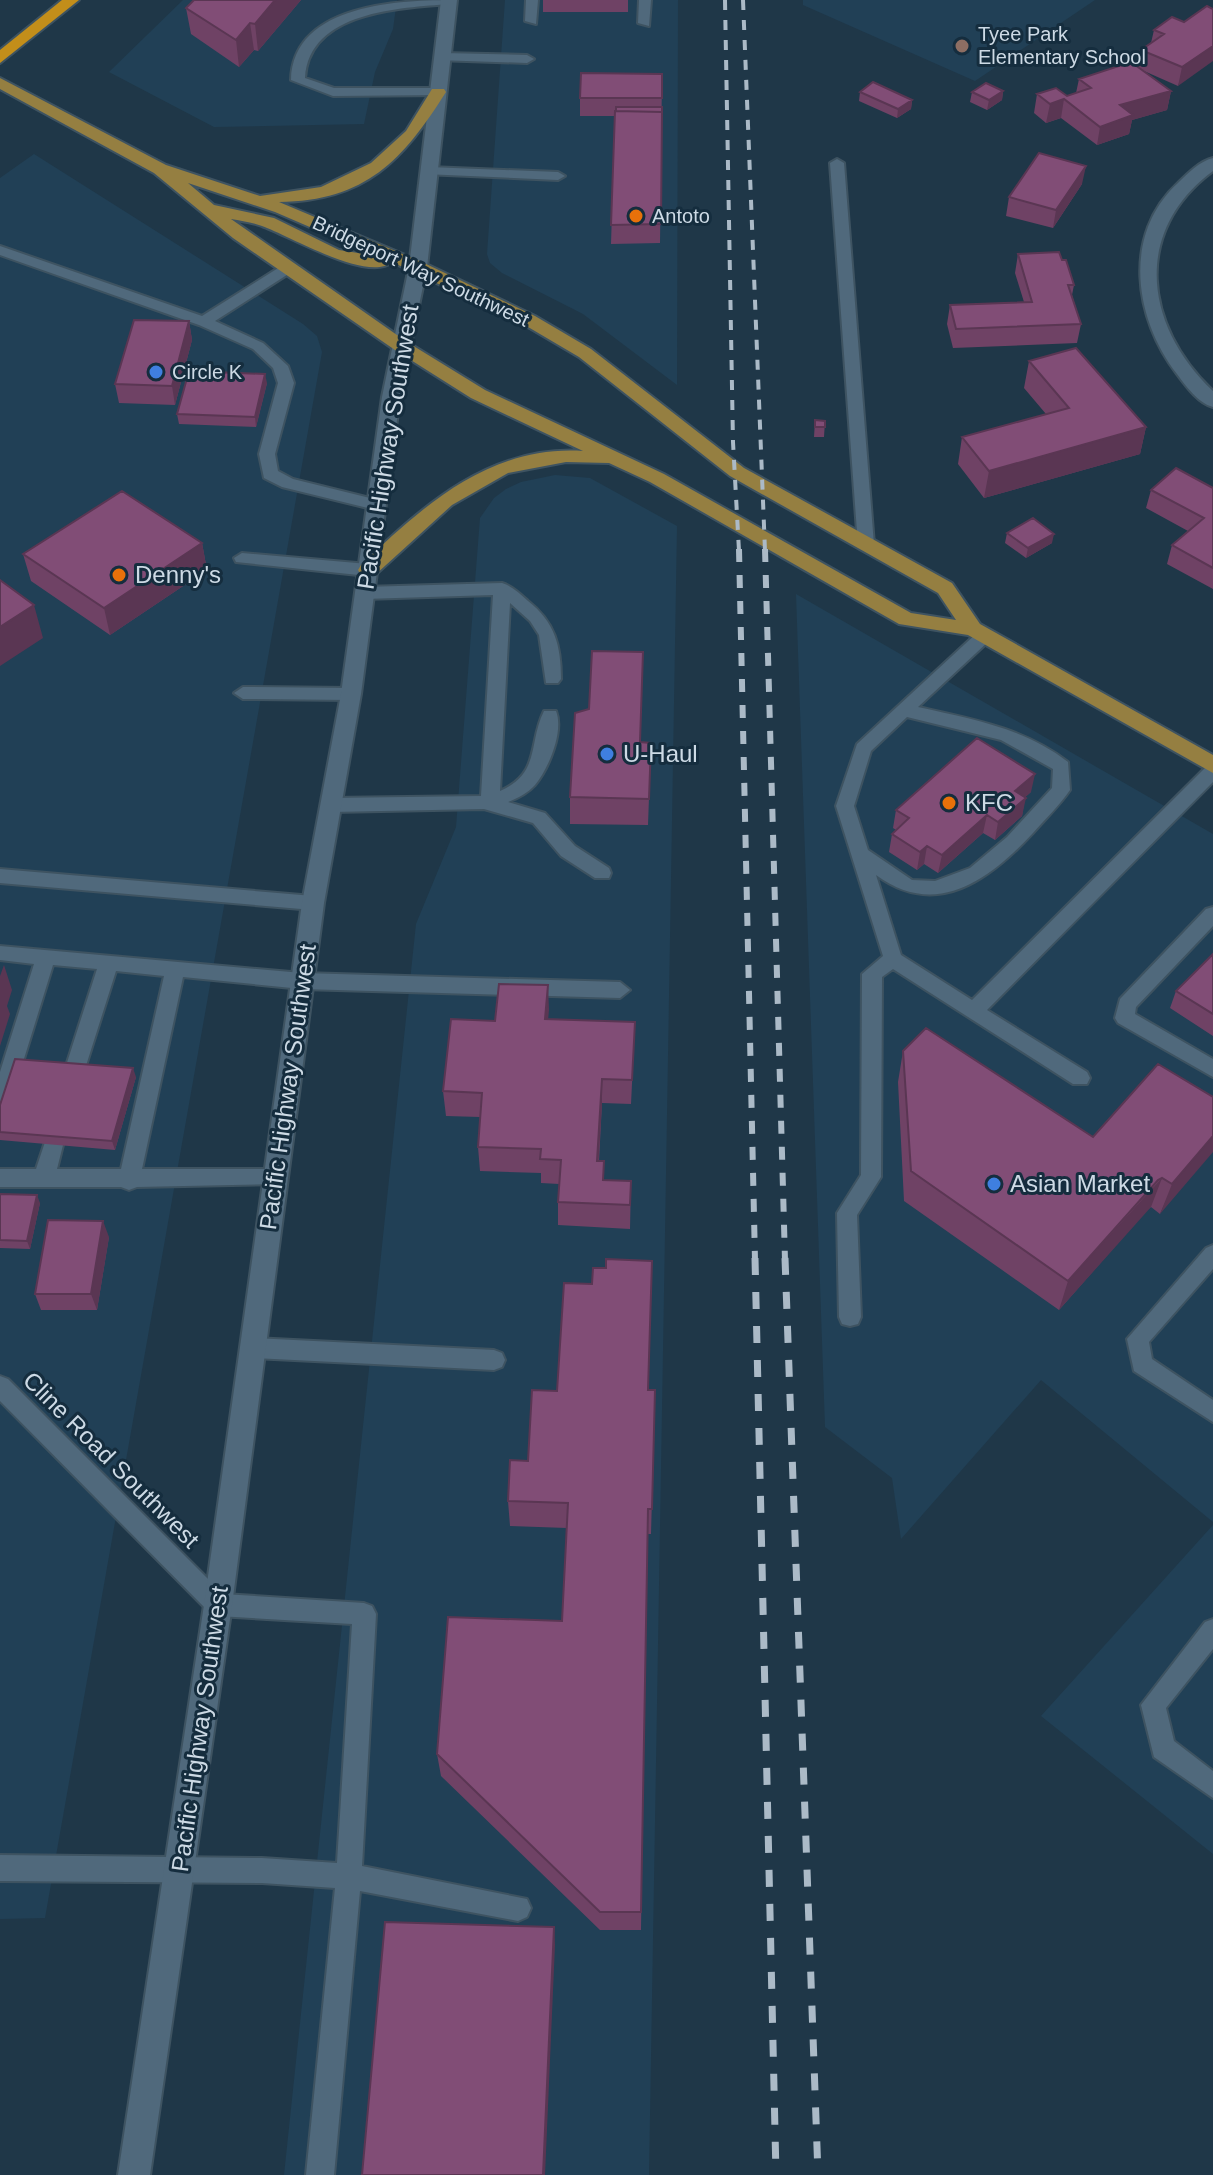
<svg xmlns="http://www.w3.org/2000/svg" width="1213" height="2175" viewBox="0 0 1213 2175" font-family="Helvetica,sans-serif">
<style>
.built{fill:#214056}
.lines{fill:none;stroke-linecap:round;stroke-linejoin:round}
.lane-casing{stroke:#3e5361;stroke-width:4}
.street-casing{stroke:#3e5361;stroke-width:4}
.secondary-casing{stroke:#3e5361;stroke-width:4}
.primary-casing{stroke:#3e5361;stroke-width:4}
.highway-casing{stroke:#3e5361;stroke-width:4}
.lane{fill:#50697c;fill-rule:evenodd}
.street{fill:#50697c;fill-rule:evenodd}
.secondary{fill:#50697c;fill-rule:evenodd}
.primary{fill:#957f41;fill-rule:evenodd}
.highway{fill:#c38e1a;fill-rule:evenodd}
.rail-far2{stroke:#abbac7;stroke-width:4;stroke-dasharray:10 10;stroke-linecap:butt}
.rail-far1{stroke:#abbac7;stroke-width:6;stroke-dasharray:13 13;stroke-linecap:butt}
.rail{stroke:#abbac7;stroke-width:7;stroke-dasharray:17 17;stroke-linecap:butt}
.wall{fill:#6f4265}
.shaded-wall{fill:#5a3653}
.building{fill:#814d76;stroke:#5a3653;stroke-width:2}
.education-dot{fill:#8d6e63;stroke:#152d3e;stroke-width:3}
.food-dot{fill:#e8710a;stroke:#152d3e;stroke-width:3}
.shop-dot{fill:#3f7fe0;stroke:#152d3e;stroke-width:3}
.labels{text-anchor:middle;stroke-width:6;stroke-linejoin:round;paint-order:stroke}
.far-poi-label{font-size:20px;fill:#cddae5;stroke:#152d3e;text-anchor:start}
.far-street-label{font-size:20px;fill:#cddae5;stroke:#152d3e}
.street-label{font-size:24px;fill:#cddae5;stroke:#152d3e}
.poi-label{font-size:24px;fill:#cddae5;stroke:#152d3e;text-anchor:start}
</style>
<rect width="100%" height="100%" fill="#1f3748"/>
<path class="built" d="M183,0H397L393,29L375,72L364,124L214,127L109,72Z
M505,0H678L677,385L583,314L502,273L490,263L487,254Z
M803,0H1095L975,81L803,5Z
M34,154L303,324L317,336L322,352L45,1918L0,1919V178Z
M555,475L590,478L677,526L649,2175H284L416,924L456,827L480,518L494,498L506,489L521,482Z
M796,594L1213,834V1522L1041,1380L901,1539L892,1478L825,1427Z
M1213,1525V1854L1041,1716Z"/>
<g class="lines">
<defs>
<path id="lane" d="M455,0L449,4C401,8 309,11 305,78L334,88H438L445,92L443,95L333,96L291,80C293,3 402,0 455,0Z
M526,0H538L536,24L525,21Z
M639,0H651L649,26L638,23Z
M442,53L527,55L534,59L527,63L437,60L435,57Z
M837,159L844,163L874,545L866,550L858,545L830,163Z
M429,167L558,172L565,176L558,180L424,174L422,171Z
M0,246L202,316L283,265H293V271L215,321L263,343L288,366L294,383L275,454L278,471L293,479L382,501V509L376,510L282,487L264,478L259,454L278,383L273,368L253,349L199,325L0,255Z
M242,553L368,564L376,570L368,576L236,562L234,558Z
M502,583C512,586 520,594 528,601C555,622 561,646 561,679L558,683H546L539,635L530,621L510,603L500,791C541,773 528,743 544,711H556C564,731 549,768 535,785C528,793 518,798 508,802L545,813L575,846L609,868L611,873L609,878H595L561,856L533,823L484,809L331,812L322,805L331,798L481,796L493,595L364,599L356,593L364,587Z
M984,630L992,636L990,640L918,707C972,719 1024,728 1068,762L1070,790C1060,805 1045,819 1033,833C990,879 937,920 876,875L901,955L972,1000L1207,766L1213,765V782L987,1010L1087,1072L1090,1078L1087,1084H1073L893,969L882,977L881,1177L857,1215L861,1317L858,1324L850,1326L842,1324L839,1317L837,1213L861,1175L862,974L883,956L836,806L857,744L978,632ZM907,717L1001,740L1053,769L1052,788L1007,837L970,868L935,881L912,880L868,850L854,806L871,751Z
M243,687L351,688L360,694L351,700L243,699L234,693Z
M0,869L313,896L322,903L313,910L0,883Z
M1213,907V926L1136,1007L1135,1014L1213,1059V1077L1118,1023L1115,1018L1120,999L1206,909Z
M0,946L302,973L620,982L630,990L620,998L302,989L183,977L142,1169H276L283,1172L286,1178L283,1184L137,1187L129,1190L121,1187H0V1169H36L46,1139H60L63,1145L57,1169H121L164,976L116,971L84,1072L81,1078H67L64,1072L97,969L53,965L10,1104L7,1110L0,1112V1072L34,964L0,960Z
M1213,1245V1269L1149,1342L1152,1359L1213,1400V1422L1134,1371L1127,1339L1206,1248Z
M253,1338L494,1350L502,1353L505,1360L502,1367L494,1370L253,1358L245,1355L242,1348L245,1341Z
M0,1376L8,1379L223,1594L364,1603L372,1606L376,1614L362,1866L527,1899L531,1908L527,1917L518,1921L360,1891L334,2175H306L335,1888L262,1883L0,1881V1855L262,1858L337,1863L352,1624L218,1616L210,1613L0,1401Z
M1213,1619V1649L1166,1708L1174,1741L1213,1771V1798L1154,1757L1141,1705L1205,1622Z"/>
<path id="street" d="M1213,158V171C1132,231 1144,326 1213,391V407C1198,403 1186,386 1177,374C1134,319 1122,234 1178,183C1187,174 1200,161 1213,158Z"/>
<path id="secondary" d="M441,0H457L427,267L400,397L361,694L324,903L232,1605L150,2175H118L204,1605L302,903L341,694L382,397L409,267Z"/>
<path id="primary" d="M0,78L166,165L260,196L321,187L371,163L406,131L432,89H444L446,92C403,160 366,201 279,202L424,263L535,316L591,349L744,468L952,583L980,624L1213,755V773L968,635L899,624L650,482L609,463L566,462L508,473L452,505L375,575H361L358,570L361,565C424,505 490,445 583,451L471,398L395,350L233,238L154,173L0,89ZM188,183L275,212L377,256L339,250L274,218L214,205ZM231,219C241,221 252,222 262,226C288,235 368,283 392,262L523,324L579,357L730,476L938,593L956,620L911,613L664,474L485,390L407,342Z"/>
<path id="highway" d="M62,0H79L0,63V50Z"/>
</defs>
<use href="#lane" class="lane-casing"/>
<use href="#street" class="street-casing"/>
<use href="#secondary" class="secondary-casing"/>
<use href="#primary" class="primary-casing"/>
<use href="#highway" class="highway-casing"/>
<use href="#lane" class="lane"/>
<use href="#street" class="street"/>
<use href="#secondary" class="secondary"/>
<use href="#primary" class="primary"/>
<use href="#highway" class="highway"/>
<path class="rail-far2" d="M725,0L733,442L739,551
M743,0L765,551"/>
<path class="rail-far1" d="M739,549L755,1260
M765,549L785,1260"/>
<path class="rail" d="M755,1258L776,2175
M785,1258L818,2175"/>
</g>
<path class="wall" d="M301,0L258,51L254,50L239,67L191,34L186,8Z
M543,0H628V12H543Z
M1207,6L1178,86L1144,71L1171,91L1167,110L1132,120L1129,134L1097,145L1061,118L1046,123L1034,113L1037,94L1067,96L1076,93L1079,79L1138,67L1141,50L1151,43L1154,30L1184,22Z
M662,74L660,243L611,244L615,116H580V98Z
M1003,91L1002,100L987,110L970,102L972,92Z
M860,92L912,100L911,109L897,118L859,101Z
M1082,184L1053,228L1006,216L1009,197Z
M1018,254L1062,260L1074,285L1072,295L1081,324L1077,343L953,348L947,324L950,305L1024,302L1015,273Z
M189,321L192,340L175,405L119,403L115,384Z
M1029,361L1146,427L1140,454L984,498L958,464L962,437L1046,414L1024,388Z
M267,383L256,427L179,424L177,414Z
M815,420L825,421L824,437H814Z
M1213,488V589L1167,564L1172,545L1188,531L1146,508L1151,490Z
M1007,533L1052,543L1026,558L1005,543Z
M202,543L207,570L110,635L31,581L23,554Z
M640,742L651,743L648,825L570,824V797Z
M1031,792L1025,797L1022,816L995,840L983,833L938,873L924,864L917,870L889,852L892,834L896,830L893,828L896,810Z
M1213,954V1036L1170,1008L1176,991Z
M548,985V1019L635,1022L631,1104L602,1103L599,1161H604V1180L631,1181L630,1229L558,1225V1202L559,1184L541,1183V1173L480,1171L478,1147L480,1117L446,1116L443,1091L495,1021Z
M903,1051L1093,1137L1213,1097L1160,1214L1151,1207L1147,1210L1059,1310L904,1201L898,1082Z
M136,1077L115,1150L0,1140V1105Z
M0,1194L40,1203L30,1249L0,1248Z
M109,1237L97,1310H41L35,1294Z
M655,1390L651,1534H647L641,1930H600L441,1776L437,1754L562,1621L567,1528L510,1526L508,1501L528,1461L557,1391Z"/>
<path class="shaded-wall" d="M275,0H301L258,51L255,24Z
M250,23L254,50L239,67L236,40Z
M1213,46V61L1178,86L1182,67Z
M1003,91L1002,100L987,110L989,100Z
M1171,91L1167,110L1132,120L1129,134L1097,145L1100,127L1120,105Z
M1064,99L1061,118L1046,123L1050,104Z
M912,100L911,109L897,118L898,109Z
M1086,166L1082,184L1053,228L1056,210Z
M189,321L192,340L175,405L172,386Z
M265,374L267,383L256,427L255,417Z
M1146,427L1140,454L984,498L989,471Z
M1054,534L1052,543L1026,558L1028,548Z
M202,543L207,570L110,635L104,608Z
M34,605L43,638L0,666V627Z
M1035,774L1031,792L1011,810L1015,791Z
M1026,798L1022,816L995,840L998,822Z
M987,815L983,833L938,873L942,855Z
M927,846L924,864L917,870L920,852Z
M4,965L12,990L7,1006L10,1014L0,1046V976Z
M548,985L549,1010L546,1044L545,1019Z
M133,1068L136,1077L115,1150L112,1141Z
M602,1079V1103L597,1184V1161Z
M1213,1136V1152L1160,1214L1172,1184Z
M1162,1178L1151,1207L1059,1310L1068,1281Z
M37,1195L40,1203L30,1249L27,1241Z
M103,1221L109,1237L97,1310L91,1294Z
M554,1927L555,1945L545,2175H543Z"/>
<path class="building" d="M194,0H275L255,24L250,23L236,40L186,8Z
M1207,6L1213,9V46L1182,67L1141,50L1164,34L1154,30L1172,17L1184,22Z
M1131,62L1171,91L1120,105L1133,115L1100,127L1064,99L1050,104L1037,94L1056,88L1067,96L1091,88L1079,79Z
M581,73L662,74V98H580Z
M873,82L912,100L898,109L860,92Z
M986,83L1003,91L989,100L972,92Z
M616,107H662V112L616,111Z
M615,111L662,112L661,224L611,225Z
M1039,153L1086,166L1056,210L1009,197Z
M1059,252L1062,260H1066L1074,285H1068L1081,324L956,329L950,305L1032,302L1018,254Z
M134,320L189,321L172,386L115,384Z
M1076,348L1146,427L989,471L962,437L1069,408L1029,361Z
M189,371L265,374L255,417L177,414Z
M815,420L825,421V427H815Z
M1176,468L1213,488V568L1172,545L1204,518L1151,490Z
M122,491L202,543L104,608L23,554Z
M1033,518L1054,534L1028,548L1007,533Z
M0,580L34,605L0,627Z
M592,651L643,652L640,742L651,743L649,799L570,797L575,713L589,709Z
M977,738L1035,774L1015,791L1026,798L998,822L987,815L942,855L927,846L920,852L892,834L909,818L896,810Z
M1213,954V1014L1176,991Z
M499,984L548,985L545,1019L635,1022L632,1080L602,1079L597,1161H604L603,1180L631,1181L630,1205L558,1202L561,1160L540,1159L541,1149L478,1147L482,1093L443,1091L451,1019L495,1021Z
M926,1028L1093,1137L1158,1064L1213,1097V1136L1172,1184L1162,1178L1158,1180L1068,1281L911,1171L903,1051Z
M15,1059L133,1068L112,1141L0,1132V1105Z
M0,1194L37,1195L27,1241L0,1240Z
M48,1220L103,1221L91,1294H35Z
M606,1259L652,1261L648,1390H655L652,1509H648L641,1912H600L437,1754L448,1617L562,1621L568,1503L508,1501L510,1460L528,1461L532,1390L557,1391L564,1283L592,1284L593,1268H606Z
M385,1922L554,1927L543,2175H362Z"/>
<circle class="education-dot" cx="962" cy="46" r="8"/>
<g class="food-dot">
<circle cx="636" cy="216" r="8"/>
<circle cx="119" cy="575" r="8"/>
<circle cx="949" cy="803" r="8"/>
</g>
<g class="shop-dot">
<circle cx="156" cy="372" r="8"/>
<circle cx="607" cy="754" r="8"/>
<circle cx="994" cy="1184" r="8"/>
</g>
<g class="labels">
<g class="far-poi-label">
<text x="978" y="41">Tyee Park<tspan x="978" dy="23">Elementary School</tspan></text>
<text x="652" y="223">Antoto</text>
<text x="172" y="379">Circle K</text>
</g>
<g class="far-street-label">
<text transform="translate(421 271) rotate(25)" y="7">Bridgeport Way Southwest</text>
</g>
<g class="street-label">
<text transform="translate(388 447) rotate(-81)" y="8">Pacific Highway Southwest</text>
<text transform="translate(288 1087) rotate(-82)" y="8">Pacific Highway Southwest</text>
<text transform="translate(111 1460) rotate(45)" y="8">Cline Road Southwest</text>
<text transform="translate(200 1729) rotate(-82)" y="8">Pacific Highway Southwest</text>
</g>
<g class="poi-label">
<text x="135" y="583">Denny's</text>
<text x="623" y="762">U-Haul</text>
<text x="965" y="811">KFC</text>
<text x="1010" y="1192">Asian Market</text>
</g>
</g>
</svg>
